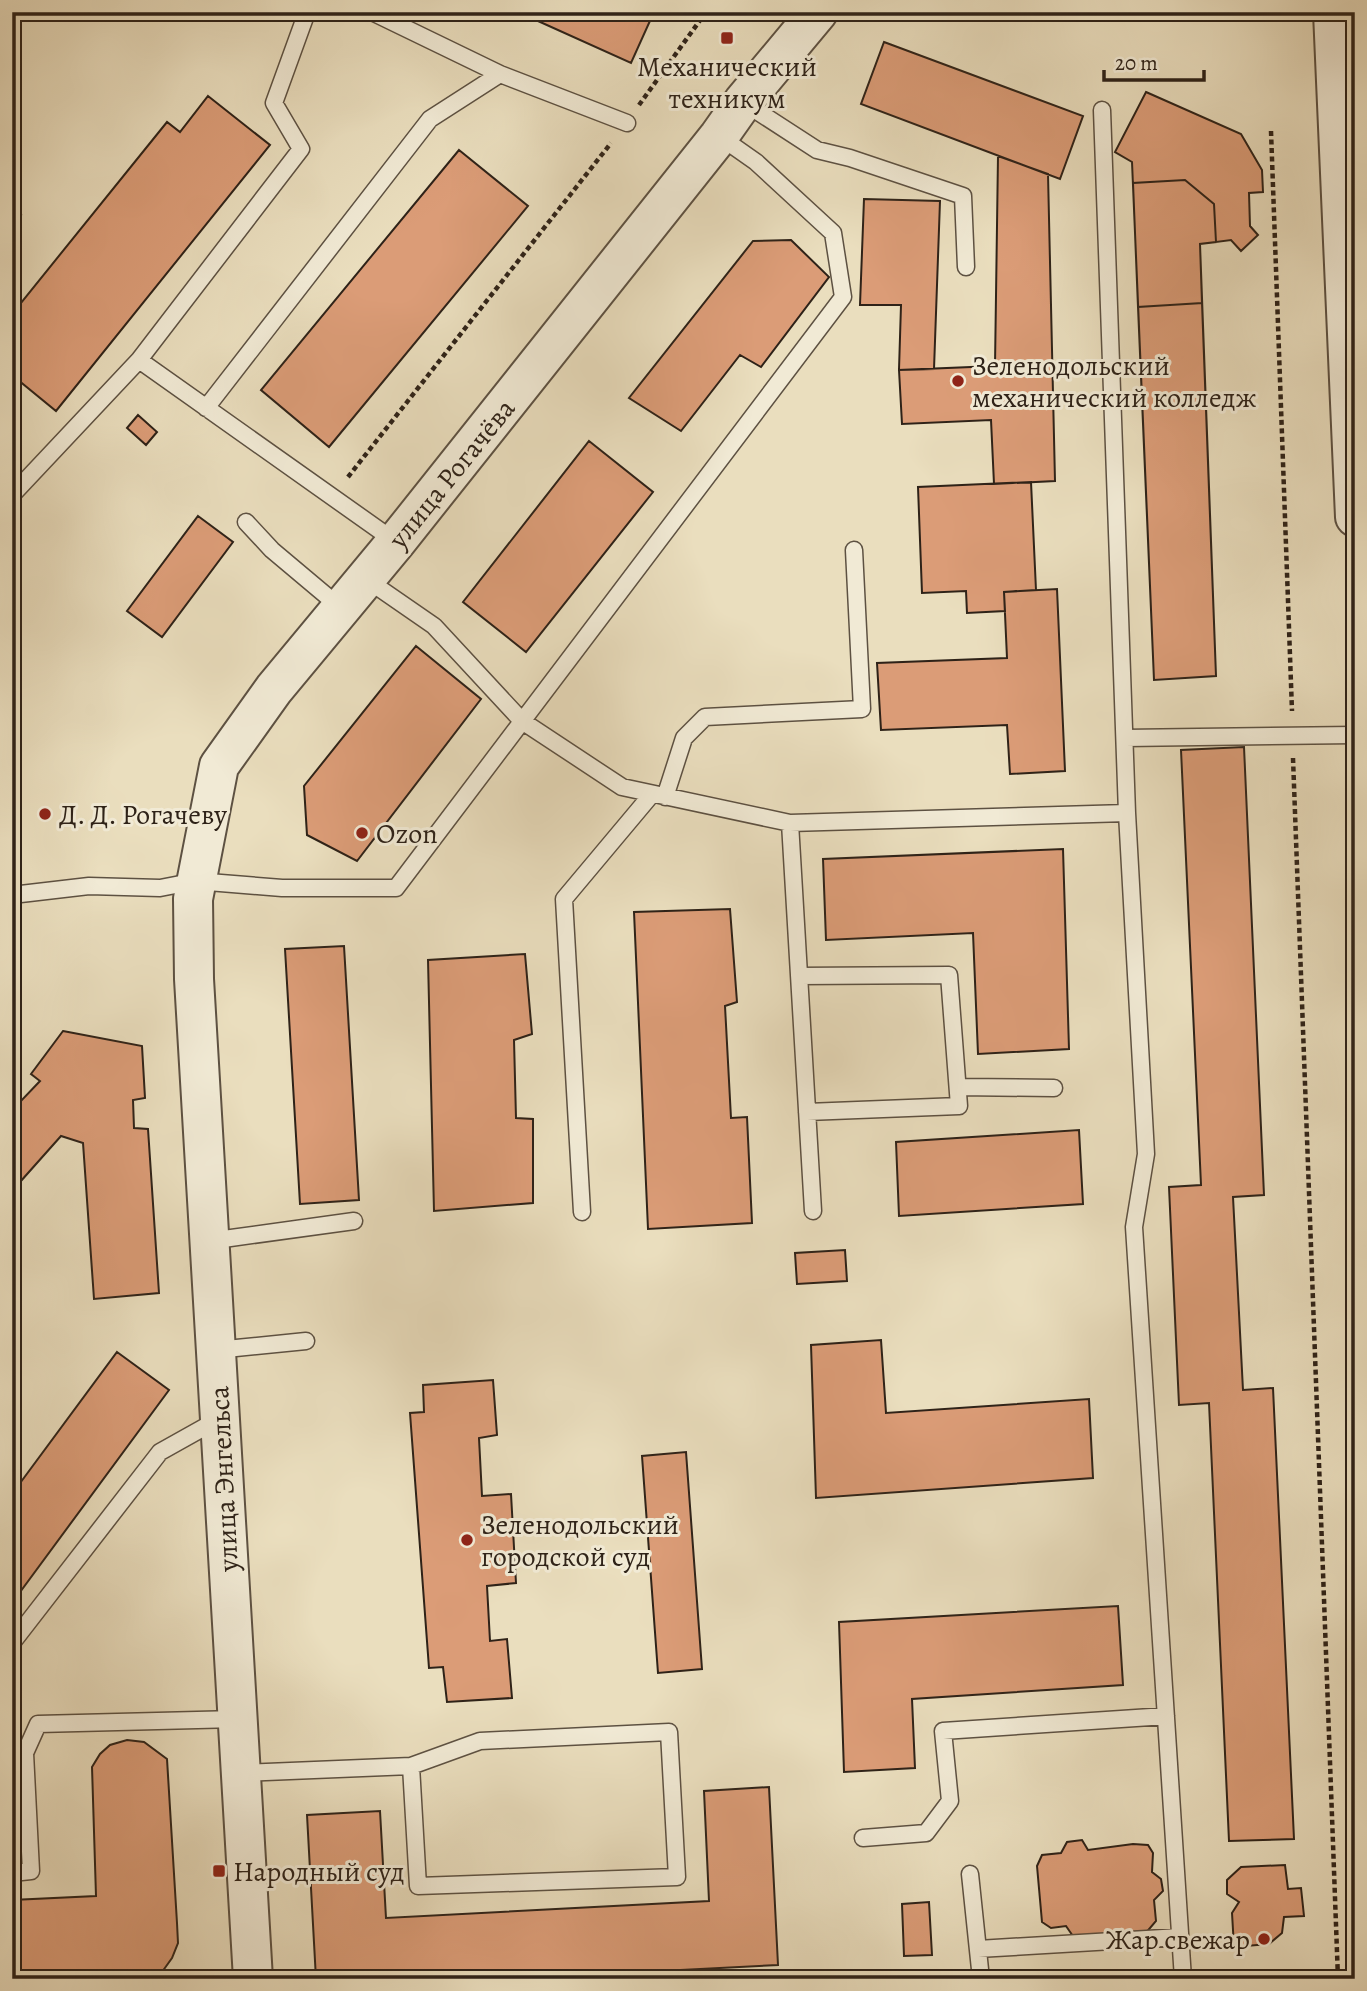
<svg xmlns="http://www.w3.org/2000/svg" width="1367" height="1991" viewBox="0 0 1367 1991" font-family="Alegreya,serif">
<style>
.building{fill:#db9c77;stroke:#2e2218;stroke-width:2}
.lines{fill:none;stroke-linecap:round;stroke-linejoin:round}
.service-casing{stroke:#5d5142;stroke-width:19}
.tertiary-casing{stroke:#5d5142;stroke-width:42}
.path{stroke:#2e2218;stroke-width:4.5;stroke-dasharray:5 3.5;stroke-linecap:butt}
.service{stroke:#f1ead5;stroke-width:16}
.tertiary{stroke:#f1ead5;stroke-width:38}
.poi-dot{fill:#8f2418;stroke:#f1ead5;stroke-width:2.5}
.labels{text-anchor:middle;stroke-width:6;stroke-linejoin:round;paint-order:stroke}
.poi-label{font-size:28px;fill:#2e2218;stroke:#f1ead5;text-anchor:start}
.street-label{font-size:28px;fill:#2e2218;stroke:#f1ead5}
</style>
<rect width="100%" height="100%" fill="#eadebe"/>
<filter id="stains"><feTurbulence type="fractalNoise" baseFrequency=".00286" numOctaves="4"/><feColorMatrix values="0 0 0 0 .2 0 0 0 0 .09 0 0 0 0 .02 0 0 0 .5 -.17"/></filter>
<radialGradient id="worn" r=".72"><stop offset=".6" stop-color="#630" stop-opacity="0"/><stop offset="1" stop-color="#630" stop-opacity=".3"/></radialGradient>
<path class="building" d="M518,12H654L631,63Z
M884,42L1083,116L1060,179L861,104Z
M1146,92L1241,134L1262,170L1263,192L1249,193L1250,226L1258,235L1241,251L1231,240L1200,244L1216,676L1154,680L1132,162L1115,152Z
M208,96L270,145L56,411L12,375V334L19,325L12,320V314L167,122L180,132Z
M459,150L528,206L329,447L261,390Z
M998,156L1048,174L1055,481L994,484L991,420L902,424L899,370L995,366Z
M1185,180L1214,204L1216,242L1200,244L1202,303L1138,307L1133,183Z
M864,199L940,201L934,369L899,370L901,305H860Z
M12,209L21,215L12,227Z
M791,240L829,277L761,367L740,355L681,431L629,398L753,241Z
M1202,303L1216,676L1154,680L1138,307Z
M138,415L157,432L146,445L127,428Z
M589,441L653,492L526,652L463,602Z
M1031,482L1036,590L1004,592L1005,611L967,613L966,591L922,593L918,487Z
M198,516L233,542L162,637L127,611Z
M1057,589L1065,771L1010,774L1007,725L881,730L877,663L1007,658L1004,592Z
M416,646L481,699L357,861L307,835L304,786Z
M1244,747L1264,1195L1233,1197L1243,1390L1273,1388L1294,1839L1229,1841L1209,1403L1179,1405L1169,1187L1201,1185L1181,750Z
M1063,849L1069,1049L978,1054L973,933L826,940L823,859Z
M730,909L737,1002L725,1006L731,1118L747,1117L752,1223L648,1229L634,912Z
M344,946L359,1200L300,1204L285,949Z
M525,954L532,1034L514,1040L516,1118L533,1119V1203L434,1211L428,960Z
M63,1031L142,1046L145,1098L133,1100L134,1128L148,1129L159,1293L94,1299L83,1143L61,1136L12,1191V1094L21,1101L40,1081L31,1074Z
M1079,1130L1083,1204L899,1216L896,1142Z
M845,1250L847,1281L797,1284L795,1253Z
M881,1340L886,1413L1089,1399L1093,1478L816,1498L811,1345Z
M117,1352L169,1390L12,1603V1494Z
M493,1380L497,1435L479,1438L482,1496L511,1494L516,1583L487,1586L490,1641L507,1639L512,1698L447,1702L443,1667L429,1668L410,1413L424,1412L423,1385Z
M686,1452L702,1669L658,1673L642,1456Z
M1118,1606L1123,1685L912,1699L915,1768L844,1772L839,1622Z
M127,1740L144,1742L167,1759L177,1923L178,1943L172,1958L162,1972L146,1978L12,1979V1900L96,1896L92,1767L100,1754L110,1745Z
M769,1787L778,1965L505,1979H316L307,1815L380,1811L386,1918L709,1901L704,1791Z
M1082,1840L1088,1850L1133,1844L1148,1845L1153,1853L1152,1872L1161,1879L1163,1891L1154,1900L1156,1921L1145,1934L1075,1939L1066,1926L1051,1928L1042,1922L1037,1866L1042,1855L1061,1853L1067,1842Z
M1285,1865L1288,1889L1301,1888L1304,1916L1284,1917L1282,1933L1269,1944L1234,1947L1232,1913L1239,1902L1227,1894V1880L1241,1867Z
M929,1902L932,1955L904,1956L902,1904Z"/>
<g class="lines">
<defs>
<path id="service" d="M372,12L500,74L627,123
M743,102L817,150L850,158L963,196L966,267
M139,360L301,149L274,103L307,12
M206,408L430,119L500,74
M12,495L139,360L396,542
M246,522L272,550L341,608
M366,579L434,626L522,721L622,787L790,823L1127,813L1102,110
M1125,738L1355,735
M665,797L684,738L705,717L862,709L854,550
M1127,813L1146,1154L1134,1227L1183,1979
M790,823L813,1211
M12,895L89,886L160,888L196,881L282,888H396L843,297L833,233L756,162L719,136
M799,976L949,975L959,1106L807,1112
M958,1087L1054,1088
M582,1212L564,899L652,794
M209,1241L354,1221
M216,1350L306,1341
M12,1643L160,1452L219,1419
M241,1773L411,1766L418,1886L677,1877L669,1732L480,1741L411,1766
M863,1838L926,1833L950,1801L943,1731L1166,1716
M12,1873L31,1871L25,1753L38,1724L237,1719
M970,1874L981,1979
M978,1949L1180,1937"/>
<path id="tertiary" d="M1333,12L1355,517
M253,1979L194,979L193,899L219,766L274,689L396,542L719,136L743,102L818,12"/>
</defs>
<use href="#service" class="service-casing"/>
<use href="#tertiary" class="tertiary-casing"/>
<path class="path" d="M639,105L706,12
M1271,131L1292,711
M348,477L611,143
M1293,758L1338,1979"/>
<use href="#service" class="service"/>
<use href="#tertiary" class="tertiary"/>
</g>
<g class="poi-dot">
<rect x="720" y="31" width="14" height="14" rx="3.5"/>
<circle cx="958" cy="381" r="7"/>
<circle cx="45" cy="814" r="7"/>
<circle cx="362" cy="833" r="7"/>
<circle cx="467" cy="1540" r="7"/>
<rect x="212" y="1864" width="14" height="14" rx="3.5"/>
<circle cx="1264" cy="1939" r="7"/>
</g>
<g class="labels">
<g class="poi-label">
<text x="727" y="76" text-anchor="middle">Механический<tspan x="727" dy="32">техникум</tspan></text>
<text x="972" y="375">Зеленодольский<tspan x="972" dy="32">механический колледж</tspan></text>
<text x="59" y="824">Д. Д. Рогачеву</text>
<text x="376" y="843">Ozon</text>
<text x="481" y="1534">Зеленодольский<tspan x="481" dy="32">городской суд</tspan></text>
<text x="233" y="1881">Народный суд</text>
<text x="1250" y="1949" text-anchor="end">Жар свежар</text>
</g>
<g class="street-label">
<text transform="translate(451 473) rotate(-51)" y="10">улица Рогачёва</text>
<text transform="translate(223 1479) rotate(-93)" y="10">улица Энгельса</text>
</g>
</g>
<rect width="1367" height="1991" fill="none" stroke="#eadebe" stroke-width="42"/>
<rect x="14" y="14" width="1339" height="1963" fill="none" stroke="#2e2218" stroke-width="3.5"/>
<rect x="21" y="21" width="1325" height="1949" fill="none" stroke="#2e2218" stroke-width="2"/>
<path d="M1104 70v10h100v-10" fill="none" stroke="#2e2218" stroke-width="3.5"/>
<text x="1115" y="70" font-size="21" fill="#2e2218" stroke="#f1ead5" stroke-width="5" paint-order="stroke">20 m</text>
<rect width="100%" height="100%" filter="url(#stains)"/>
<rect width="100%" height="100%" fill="url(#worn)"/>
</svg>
